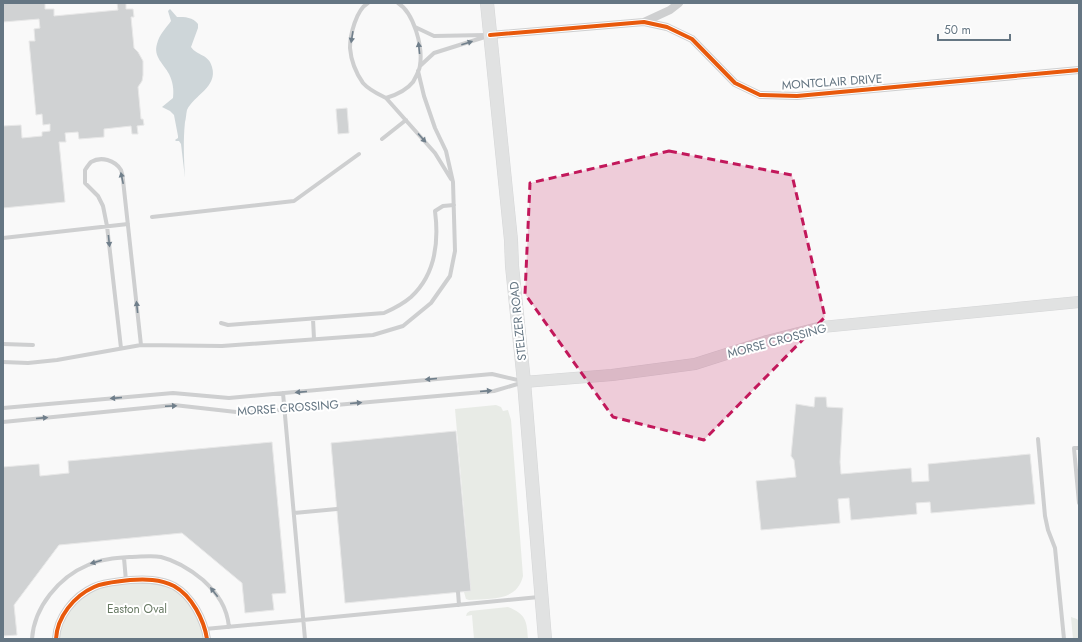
<svg xmlns="http://www.w3.org/2000/svg" width="1082" height="642" viewBox="0 0 1082 642" font-family="Jost,sans-serif">
<style>
.green{fill:#e8ebe6}
.water{fill:#ced6d9}
.building{fill:#d0d2d3;stroke:#e8e8e8}
.lines{fill:none;stroke-linecap:round;stroke-linejoin:round}
.secondary-casing{stroke:#d5d6d7;stroke-width:12}
.primary-casing{stroke:#d5d6d7;stroke-width:14}
.lane{stroke:#cecfd0;stroke-width:4}
.street{stroke:#cecfd0;stroke-width:8}
.secondary{stroke:#e1e2e2;stroke-width:11}
.primary{stroke:#e1e2e2;stroke-width:13}
.cycleway-casing{stroke:#fff;stroke-width:6}
.cycleway{stroke:#e8590c;stroke-width:4}
.oneway{fill:#707f8b}
.marked{fill:#c2185b;fill-opacity:0.2;stroke:#c2185b;stroke-width:3;stroke-dasharray:8 5;stroke-linejoin:round}
.labels{text-anchor:middle;stroke-width:4;stroke-linejoin:round;paint-order:stroke}
.street-label{font-size:12px;fill:#657683;stroke:#fff}
.park-label{font-size:12px;fill:#687a64;stroke:#fff}
</style>
<rect width="100%" height="100%" fill="#f9f9f9"/>
<path class="green" d="M496,405L501,407L503,411L508,410L511,420L523,576C517,602 490,598 469,600L466,599L464,592L471,591L455,409Z
M159,581L186,596L207,639H56L61,619L94,587Z
M508,607C526,614 527,621 528,639H474L472,615L466,616L467,613L470,611Z
M1071,617L1077,619L1079,622V639H1073Z"/>
<path class="water" d="M170,9L177,17C185,17 193,17 198,24V28L191,47C197,56 209,54 212,67C218,87 194,95 187,110C186,114 186,119 185,122C183,141 184,159 185,178L181,144L179,141H176L175,140L178,138V136L174,115L170,111L162,107L173,98C174,90 173,82 169,74C164,64 153,57 157,44C159,35 166,28 171,21L168,11Z"/>
<path class="building" d="M3,3H45V9H54V16L118,10L117,3H126V9H133L134,17H131L134,48L138,52L143,61V75L142,81L138,87L141,119H143L144,125L137,126L138,134H132L131,126L104,129V137L79,139L78,132L65,133L66,142H59L65,202L3,208V126L21,125L22,138L42,136V132L50,131V124L43,125L42,114L36,115L29,41H35L34,29L40,28L39,19L3,22Z
M347,108L349,133L338,134L336,109Z
M815,397H826L827,407L843,408L840,462L841,474L911,468L912,482L929,481L928,464L1030,454L1035,504L931,513L930,502L916,503L917,514L851,520L849,498L838,499L840,523L761,530L756,481L796,477L794,460L791,456L796,404L814,407Z
M456,431L471,591L345,603L331,443Z
M272,442L286,593L272,594L274,610L245,613L242,583L182,533L59,545L14,605L17,635L3,636V467L39,464L40,476L69,473L68,461Z"/>
<g class="lines">
<defs>
<path id="secondary" d="M524,382L612,375L695,364L767,341L822,327L1079,302"/>
<path id="primary" d="M487,3L511,240L512,266L524,382L545,639"/>
</defs>
<use href="#secondary" class="secondary-casing"/>
<use href="#primary" class="primary-casing"/>
<path class="lane" d="M368,3C356,10 350,35 350,48C351,60 356,73 363,83C369,90 378,94 386,98C396,95 406,91 413,82C415,78 420,70 420,65C423,47 414,13 398,3
M415,27L434,36L486,35
M420,66L434,53L488,36
M386,98L435,153L451,179
M382,139L406,120
M152,217L294,201L359,154
M3,238L128,224
M313,319L314,339
M221,323L228,325L384,313C393,309 403,304 411,297C435,275 439,242 435,211L443,206L454,205
M3,344L33,345
M121,348L107,226L103,206L98,196L85,183V170C87,167 89,164 91,162C101,156 115,160 121,170C122,173 123,177 123,180L141,345
M3,362L28,363L57,360L141,345L222,346L373,335L403,326L431,303L450,276L455,251L453,182L446,151L435,128L424,96L418,71
M283,393L305,639
M3,408L173,393L229,398L492,374L522,381
M3,422L174,405L245,413L494,391L521,383
M1038,439L1045,516L1048,530L1055,548L1064,639
M1079,448H1074L1079,503
M294,513L337,509
M124,558L126,581
M458,592L459,605
M205,629L303,620L539,597
M32,639C34,607 59,577 88,565C101,559 116,558 130,557C140,557 151,555 161,557C177,561 191,570 203,580C218,594 227,607 229,627"/>
<path class="street" d="M644,22L670,10L679,3
M490,35L644,22L667,27L692,39L735,83L760,95L797,96L1079,70
M56,639C57,617 74,596 94,587C105,582 117,582 130,580C145,579 160,579 174,586C192,596 204,620 207,639"/>
<use href="#secondary" class="secondary"/>
<use href="#primary" class="primary"/>
<defs>
<path id="cycleway" d="M490,35L644,22L667,27L692,39L735,83L760,95L797,96L1079,70
M56,639C57,617 74,596 94,587C105,582 117,582 130,580C145,579 160,579 174,586C192,596 204,620 207,639"/>
</defs>
<use href="#cycleway" class="cycleway-casing"/>
<use href="#cycleway" class="cycleway"/>
</g>
<defs><path id="oneway-solid" d="M-6-.8H1V-3.2L6.5 0L1 3.2V.8H-6Z"/></defs>
<g class="oneway">
<use href="#oneway-solid" transform="translate(352 37) rotate(99)"/>
<use href="#oneway-solid" transform="translate(467 43) rotate(-18)"/>
<use href="#oneway-solid" transform="translate(419 48) rotate(-96)"/>
<use href="#oneway-solid" transform="translate(422 138) rotate(48)"/>
<use href="#oneway-solid" transform="translate(122 178) rotate(-102)"/>
<use href="#oneway-solid" transform="translate(109 241) rotate(84)"/>
<use href="#oneway-solid" transform="translate(137 307) rotate(-96)"/>
<use href="#oneway-solid" transform="translate(431 379) rotate(175)"/>
<use href="#oneway-solid" transform="translate(486 391) rotate(-5)"/>
<use href="#oneway-solid" transform="translate(301 392) rotate(175)"/>
<use href="#oneway-solid" transform="translate(116 398) rotate(175)"/>
<use href="#oneway-solid" transform="translate(356 403) rotate(-5)"/>
<use href="#oneway-solid" transform="translate(171 406) rotate(-2)"/>
<use href="#oneway-solid" transform="translate(42 418) rotate(-5)"/>
<use href="#oneway-solid" transform="translate(96 562) rotate(164)"/>
<use href="#oneway-solid" transform="translate(214 592) rotate(-128)"/>
</g>
<path class="marked" d="M669,151L792,175L825,317L704,440L613,417L525,294L530,183Z"/>
<g class="labels">
<g class="street-label">
<text transform="translate(832 82) rotate(-4)" y="4">MONTCLAIR DRIVE</text>
<text transform="translate(518 321) rotate(-96)" y="4">STELZER ROAD</text>
<text transform="translate(777 341) rotate(-15)" y="4">MORSE CROSSING</text>
<text transform="translate(288 408) rotate(-4)" y="4">MORSE CROSSING</text>
</g>
<g class="park-label">
<text x="137" y="613">Easton Oval</text>
</g>
</g>
<rect width="1082" height="642" fill="none" stroke="#657683" stroke-width="8"/>
<path d="M938 34v6h72v-6" fill="none" stroke="#657683" stroke-width="2"/>
<text x="944" y="34" font-size="12" fill="#657683" stroke="#ffffff" stroke-width="3" paint-order="stroke">50 m</text>
</svg>
